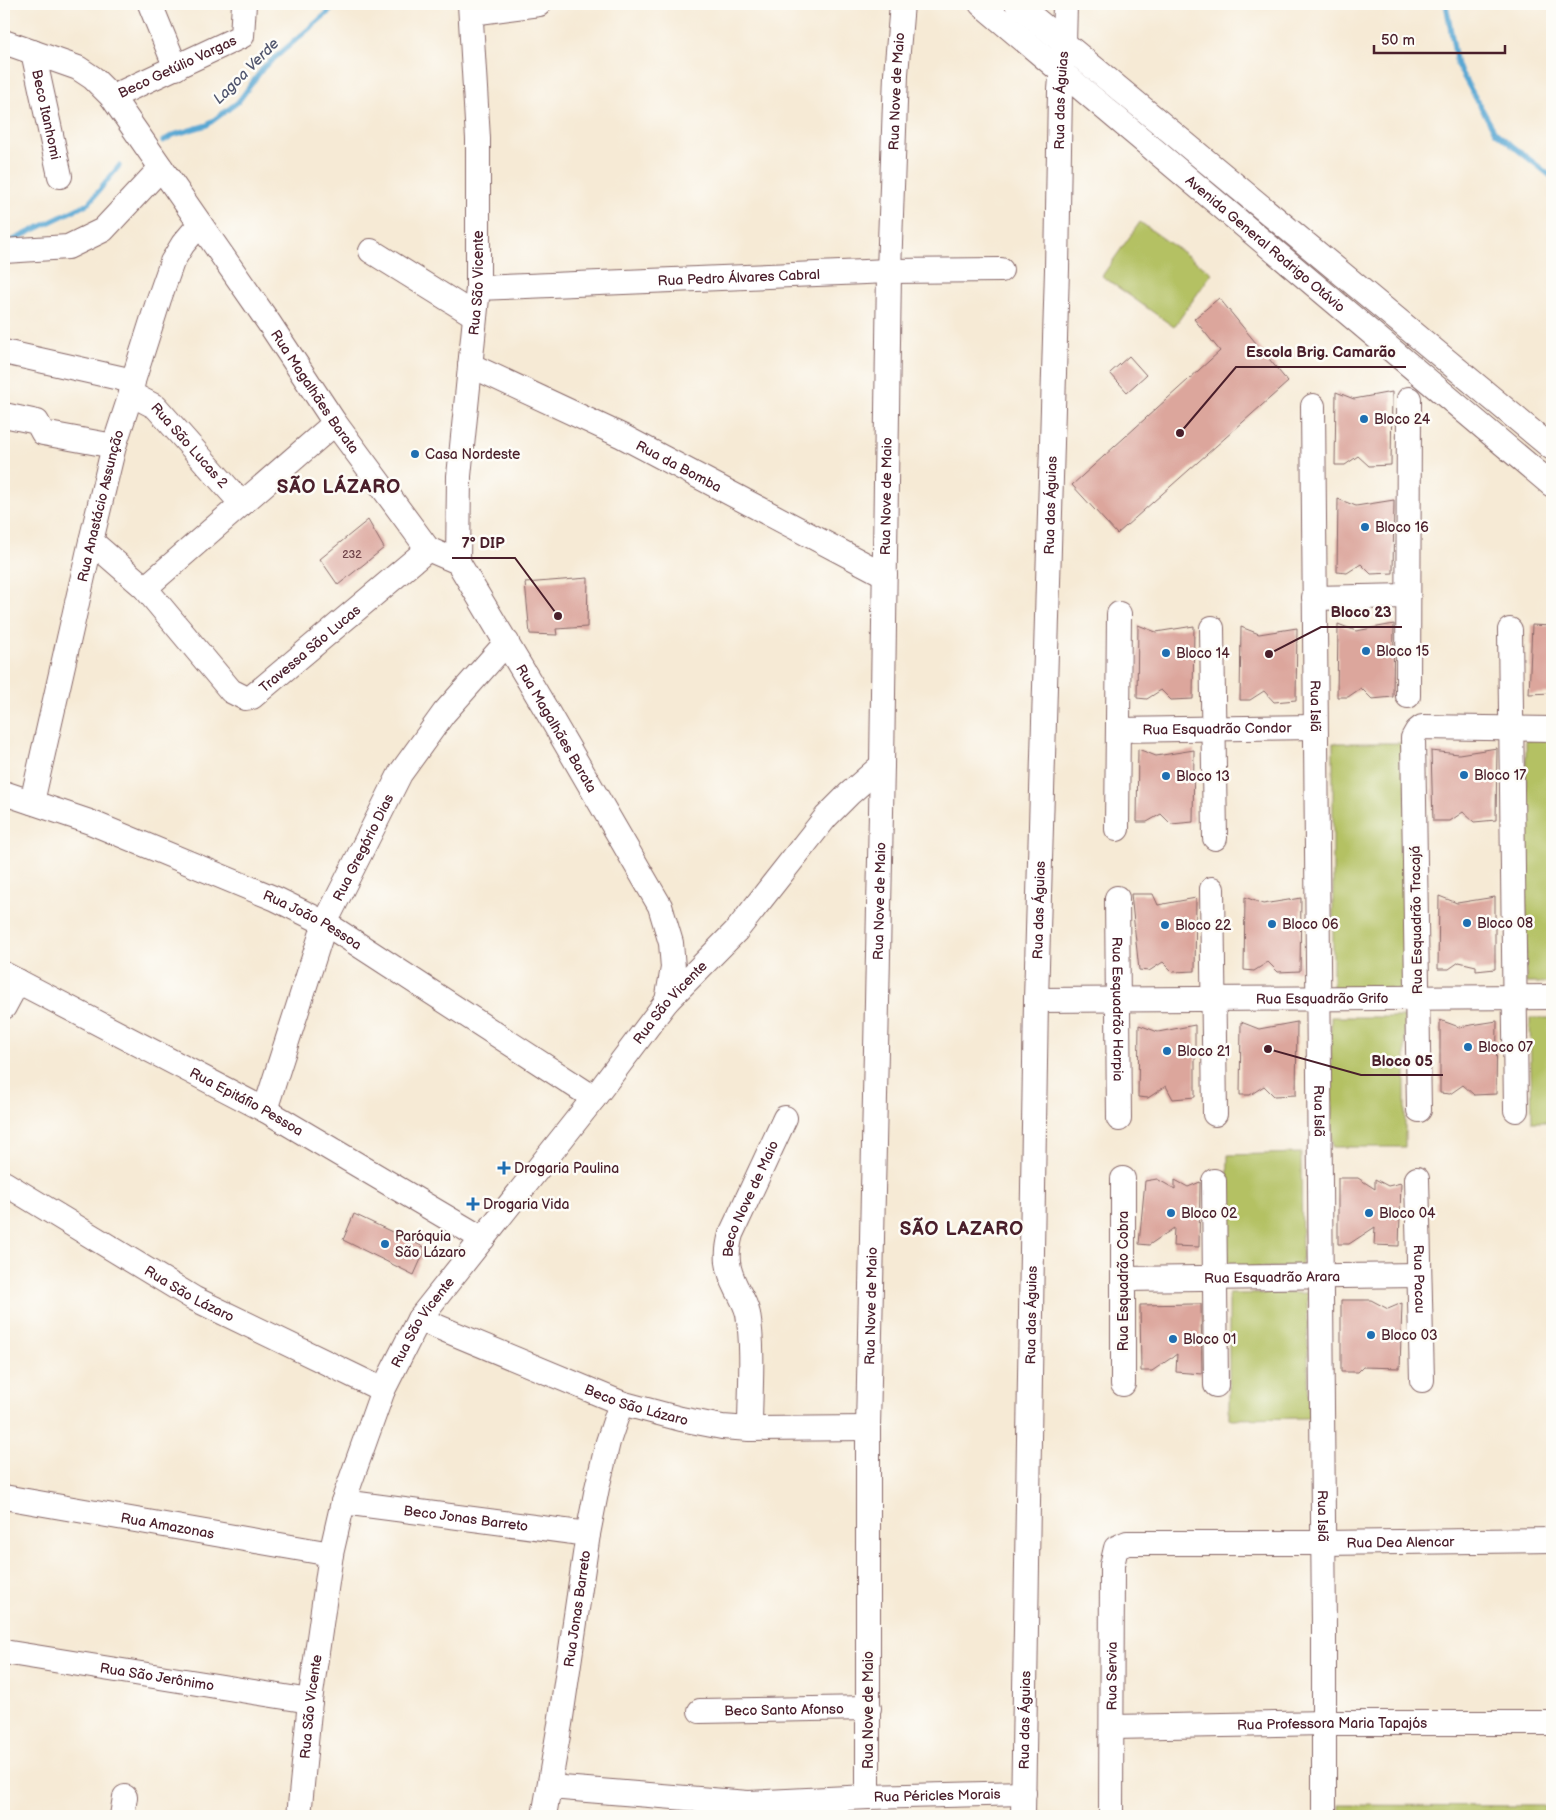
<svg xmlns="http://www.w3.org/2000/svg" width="1556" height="1820" viewBox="0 0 1556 1820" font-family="'Balsamiq Sans',sans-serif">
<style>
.green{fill:#b4c163;stroke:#7f7047}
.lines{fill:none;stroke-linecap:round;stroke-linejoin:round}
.stream{stroke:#59a7d3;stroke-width:5}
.building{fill:#dca69c}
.minor-casing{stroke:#866666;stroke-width:26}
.minor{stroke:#fff;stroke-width:24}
.poi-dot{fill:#1f6fb2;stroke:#fdfcf7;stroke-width:2}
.labels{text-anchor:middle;stroke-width:5;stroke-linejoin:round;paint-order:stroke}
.number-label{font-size:11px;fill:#6e4147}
.street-label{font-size:14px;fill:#4a1f2b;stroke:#fdfcf7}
.poi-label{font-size:14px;fill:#4a1f2b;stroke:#fdfcf7;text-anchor:start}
.water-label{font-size:15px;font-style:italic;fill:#50556e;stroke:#fdfcf7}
.district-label{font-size:19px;font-weight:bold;letter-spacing:1px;fill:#4a1f2b;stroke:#fdfcf7}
.leader{fill:none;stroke:#4a1f2b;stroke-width:2}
.callout-dot{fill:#4a1f2b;stroke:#fdfcf7;stroke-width:2}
.callout-label{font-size:15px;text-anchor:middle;font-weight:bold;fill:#4a1f2b;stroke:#fdfcf7;stroke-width:5;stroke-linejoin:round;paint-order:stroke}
</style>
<rect width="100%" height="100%" fill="#fdfcf7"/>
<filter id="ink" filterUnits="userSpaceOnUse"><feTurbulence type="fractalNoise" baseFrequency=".02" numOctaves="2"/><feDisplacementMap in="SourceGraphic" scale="10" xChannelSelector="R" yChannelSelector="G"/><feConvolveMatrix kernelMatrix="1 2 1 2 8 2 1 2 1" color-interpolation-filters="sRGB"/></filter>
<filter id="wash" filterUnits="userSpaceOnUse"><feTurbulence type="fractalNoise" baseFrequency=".0096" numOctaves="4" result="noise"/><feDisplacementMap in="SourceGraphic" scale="20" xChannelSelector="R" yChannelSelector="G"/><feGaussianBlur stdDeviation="1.12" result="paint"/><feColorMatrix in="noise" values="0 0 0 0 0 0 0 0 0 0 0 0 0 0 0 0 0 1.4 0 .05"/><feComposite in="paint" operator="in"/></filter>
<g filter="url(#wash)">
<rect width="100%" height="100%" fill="#f6ead5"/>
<path class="green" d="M1140,222L1212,273L1174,327L1102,276Z
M1552,738V983H1526V739Z
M1333,743H1406V990H1333Z
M1331,1017H1405V1147H1332Z
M1530,1018H1552V1122H1532Z
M1301,1153L1302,1268L1226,1267L1228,1155Z
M1307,1293L1309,1418L1229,1419V1294Z
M1340,1805L1552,1806V1816H1340Z"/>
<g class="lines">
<path class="stream" d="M1446,4L1457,65L1495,132L1552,177
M163,141L173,135L207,125L238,102L264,67L338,4
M13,240L89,203L119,166"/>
</g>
<g id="blocks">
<path class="building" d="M1219,298L1288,382L1117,534L1072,485L1220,351L1194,319Z
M1129,356L1146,375L1127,392L1110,373Z
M1336,392L1354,399L1392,392L1391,465L1369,466L1358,456L1345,465H1335Z
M1338,499L1356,506L1394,500L1393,573L1371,574L1361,564L1347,573L1337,572Z
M368,520L384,548L338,585L320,559Z
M588,578L587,627L556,629L557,635L530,634L525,583Z
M1338,624L1356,631L1394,624L1393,697L1372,699L1361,688L1348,697H1337Z
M1138,625L1156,632L1194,626L1193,699L1171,700L1161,690L1147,699L1137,698Z
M1532,625L1552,626V693L1529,694Z
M1241,627L1259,634L1297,628L1296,700L1274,702L1264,691L1250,700H1240Z
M1497,748L1496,820L1474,822L1463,812L1450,821H1433L1431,751L1459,754Z
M1138,749L1156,756L1194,750L1193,822L1171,824L1161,814L1147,822H1137Z
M1131,894H1153L1158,905L1196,898L1195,971L1173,972L1163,962L1149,971L1139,970Z
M1439,896L1457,903L1495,897V969L1476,971V966L1459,962L1449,969H1438Z
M1245,897L1263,904L1301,898L1300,971L1278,972L1268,962L1254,971L1244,970Z
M1440,1020L1459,1027L1497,1021L1496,1094L1474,1095L1463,1085L1450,1094L1440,1093Z
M1241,1022L1259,1029L1297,1022L1296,1095L1274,1096L1264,1086L1250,1095H1240Z
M1139,1025L1158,1032L1195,1025V1097L1173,1099L1166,1086L1148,1098L1138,1097Z
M1338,1178H1358L1375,1189V1179L1388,1186L1401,1183L1399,1246L1374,1245L1375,1227L1349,1244H1338Z
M1157,1179L1175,1189V1180L1188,1187L1200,1182L1199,1247L1173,1246L1174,1228L1149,1245L1139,1244L1145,1181Z
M354,1214L426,1248L414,1275L343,1240Z
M1341,1300H1371L1388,1309L1402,1303L1400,1368L1363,1367L1358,1372H1341Z
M1192,1304H1201L1202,1374L1176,1372L1177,1354L1152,1371H1141L1140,1305Z"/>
</g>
</g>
<g filter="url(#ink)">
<use href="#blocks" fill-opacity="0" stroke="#866666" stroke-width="1"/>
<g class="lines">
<defs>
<g id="minor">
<path d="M150,4L176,68"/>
<path id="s1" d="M981,4L1552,485"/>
<path d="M1017,4L1552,448"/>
<path d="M472,13L539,4"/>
<path id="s2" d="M4,42L78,68L93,78L112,97L269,323L335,423L428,549L458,562L544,706L660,906L671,943L673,968L667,1001"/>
<path id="s3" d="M33,52L60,176"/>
<path id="s4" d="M112,97L242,36L244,4"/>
<path d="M4,251L68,247L103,230L161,168"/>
<path d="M371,251L474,315"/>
<path id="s5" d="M478,288L889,271L1001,270"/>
<path d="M4,352L133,381"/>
<path id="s6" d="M470,365L622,436L885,575"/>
<path id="s7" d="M131,394L156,407L242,504"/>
<path id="s8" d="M1313,406L1324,1629V1816"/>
<path d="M4,415L37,422L43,433L114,446"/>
<path id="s9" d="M91,541L145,588L231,691L245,698L252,697L428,549"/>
<path id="s10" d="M458,562L459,476L478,288V139L470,4"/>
<path d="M145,588L335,423"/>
<path d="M1314,598L1408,596"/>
<path d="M1212,628L1215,838"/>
<path d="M1510,630L1516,1110"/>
<path d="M1408,696L1409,399"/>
<path id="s11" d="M1118,730L1315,727"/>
<path id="s12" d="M4,793L90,822L276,899L325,923L594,1098"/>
<path id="s13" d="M32,802L91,541L114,446L131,394L133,381L159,299L172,262L183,244L200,224"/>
<path d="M1117,829L1119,614"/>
<path d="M1212,889L1215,1114"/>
<path id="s14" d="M1117,898L1119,1119"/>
<path id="s15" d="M4,974L265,1110L483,1239"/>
<path id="s16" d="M1036,1000L1552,997"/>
<path d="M4,1007L18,981"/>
<path id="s17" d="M265,1110L325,923L400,774L444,713L507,642"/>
<path d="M1419,1110L1413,738L1417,731L1422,727L1552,729"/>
<path id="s18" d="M1417,1179L1422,1380"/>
<path d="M1214,1181L1216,1385"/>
<path id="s19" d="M4,1183L195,1299L383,1390"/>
<path id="s20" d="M1123,1279L1419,1275"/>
<path id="s21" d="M419,1319L621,1403L681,1419L722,1427L750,1429L868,1428"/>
<path d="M1123,1384V1179"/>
<path id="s22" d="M750,1429C750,1391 754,1351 748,1314C746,1305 741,1296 737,1289C727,1269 725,1256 731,1234L785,1118"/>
<path id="s23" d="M4,1497L331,1554"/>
<path id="s24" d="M343,1502L588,1534"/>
<path id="s25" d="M4,1652L310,1701"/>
<path id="s26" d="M700,1711L869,1708"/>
<path id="s27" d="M1112,1727L1325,1723H1552"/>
<path id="s28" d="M550,1787L748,1803L868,1797L1024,1793"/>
<path id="s29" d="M868,1797V1428L882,765L889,271L896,74L902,4"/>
<path d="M122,1816L125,1797"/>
<path id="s30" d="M299,1816L310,1701L331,1554L343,1502L383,1390L419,1319L594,1098L667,1001L737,930L826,817L849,794L882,765"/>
<path id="s31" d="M544,1816L560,1724L588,1534L597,1488L608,1442L621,1403"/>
<path id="s32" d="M1023,1816L1036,1000L1057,269L1060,90L1064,44L1065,4"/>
<path id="s33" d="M1111,1816L1112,1565L1116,1548L1127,1543H1323L1552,1540"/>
</g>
</defs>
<use href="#minor" class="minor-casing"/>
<use href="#minor" class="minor"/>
</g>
</g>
<g class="poi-dot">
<circle cx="1364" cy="419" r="5"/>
<circle cx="415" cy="454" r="5"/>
<circle cx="1365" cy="527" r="5"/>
<circle cx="1366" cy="651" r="5"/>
<circle cx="1166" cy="653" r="5"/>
<circle cx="1464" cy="775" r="5"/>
<circle cx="1166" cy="776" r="5"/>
<circle cx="1467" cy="923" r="5"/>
<circle cx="1272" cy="924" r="5"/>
<circle cx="1165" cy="925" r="5"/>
<circle cx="1468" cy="1047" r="5"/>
<circle cx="1167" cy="1051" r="5"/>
<path d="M501.5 1160.5h5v5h5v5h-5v5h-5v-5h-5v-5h5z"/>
<path d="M470.5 1196.5h5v5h5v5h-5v5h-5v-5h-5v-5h5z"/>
<circle cx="1171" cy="1213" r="5"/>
<circle cx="1369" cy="1213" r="5"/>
<circle cx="385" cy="1244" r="5"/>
<circle cx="1371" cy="1335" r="5"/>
<circle cx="1173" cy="1339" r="5"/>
</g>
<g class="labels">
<g class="number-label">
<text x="352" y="558">232</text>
</g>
<g class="street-label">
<text dy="5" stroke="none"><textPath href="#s4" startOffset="72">Beco Getúlio Vargas</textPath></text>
<text dy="5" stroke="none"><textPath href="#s29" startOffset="1706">Rua Nove de Maio</textPath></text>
<text dy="5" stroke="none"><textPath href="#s32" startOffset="1716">Rua das Águias</textPath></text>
<text dy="5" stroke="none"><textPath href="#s3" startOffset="64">Beco Itanhomi</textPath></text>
<text dy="5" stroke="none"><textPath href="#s1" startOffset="372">Avenida General Rodrigo Otávio</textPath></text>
<text dy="5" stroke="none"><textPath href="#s5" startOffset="261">Rua Pedro Álvares Cabral</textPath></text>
<text dy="5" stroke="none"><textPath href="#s10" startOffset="280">Rua São Vicente</textPath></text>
<text dy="5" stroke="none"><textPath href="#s2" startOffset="481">Rua Magalhães Barata</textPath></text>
<text dy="5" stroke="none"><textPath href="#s7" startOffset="79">Rua São Lucas 2</textPath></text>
<text dy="5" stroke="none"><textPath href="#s6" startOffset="232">Rua da Bomba</textPath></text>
<text dy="5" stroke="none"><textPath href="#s29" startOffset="1301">Rua Nove de Maio</textPath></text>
<text dy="5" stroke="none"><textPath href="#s32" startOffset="1311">Rua das Águias</textPath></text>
<text dy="5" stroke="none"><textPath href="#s13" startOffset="304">Rua Anastácio Assunção</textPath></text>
<text dy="5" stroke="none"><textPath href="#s9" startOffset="304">Travessa São Lucas</textPath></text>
<text dy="5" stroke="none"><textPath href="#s8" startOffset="300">Rua Islã</textPath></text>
<text dy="5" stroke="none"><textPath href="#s2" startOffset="901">Rua Magalhães Barata</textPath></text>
<text dy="5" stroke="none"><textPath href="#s11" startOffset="99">Rua Esquadrão Condor</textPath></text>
<text dy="5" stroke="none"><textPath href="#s17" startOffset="281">Rua Gregório Dias</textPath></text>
<text dy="5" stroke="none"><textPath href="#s29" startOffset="896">Rua Nove de Maio</textPath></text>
<text dy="5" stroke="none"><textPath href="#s32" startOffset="906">Rua das Águias</textPath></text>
<text dy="5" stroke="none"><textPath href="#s12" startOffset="334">Rua João Pessoa</textPath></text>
<text transform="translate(1416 920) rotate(-91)" y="5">Rua Esquadrão Tracajá</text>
<text dy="5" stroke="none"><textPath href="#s16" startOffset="286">Rua Esquadrão Grifo</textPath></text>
<text dy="5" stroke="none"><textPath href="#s30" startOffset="920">Rua São Vicente</textPath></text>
<text dy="5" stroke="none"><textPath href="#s14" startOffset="111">Rua Esquadrão Harpia</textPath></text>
<text dy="5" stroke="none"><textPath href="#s15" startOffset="274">Rua Epitáfio Pessoa</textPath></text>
<text dy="5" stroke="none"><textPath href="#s8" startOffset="705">Rua Islã</textPath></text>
<text dy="5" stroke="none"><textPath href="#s22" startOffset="239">Beco Nove de Maio</textPath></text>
<text dy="5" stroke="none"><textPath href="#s20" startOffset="149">Rua Esquadrão Arara</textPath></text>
<text dy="5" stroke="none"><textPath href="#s18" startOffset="100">Rua Pacau</textPath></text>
<text transform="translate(1123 1281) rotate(-90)" y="5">Rua Esquadrão Cobra</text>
<text dy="5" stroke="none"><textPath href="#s19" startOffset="216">Rua São Lázaro</textPath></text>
<text dy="5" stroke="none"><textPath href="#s29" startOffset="491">Rua Nove de Maio</textPath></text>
<text dy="5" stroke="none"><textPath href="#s32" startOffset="501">Rua das Águias</textPath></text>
<text dy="5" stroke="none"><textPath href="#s30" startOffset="515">Rua São Vicente</textPath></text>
<text dy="5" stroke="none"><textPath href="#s21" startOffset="234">Beco São Lázaro</textPath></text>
<text dy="5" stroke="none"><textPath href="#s8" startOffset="1110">Rua Islã</textPath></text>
<text dy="5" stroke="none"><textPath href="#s24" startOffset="124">Beco Jonas Barreto</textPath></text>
<text dy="5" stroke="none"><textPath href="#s23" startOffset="166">Rua Amazonas</textPath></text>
<text dy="5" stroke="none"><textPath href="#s33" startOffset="554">Rua Dea Alencar</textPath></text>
<text dy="5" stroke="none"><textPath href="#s31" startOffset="210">Rua Jonas Barreto</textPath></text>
<text dy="5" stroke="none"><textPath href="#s33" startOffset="140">Rua Servia</textPath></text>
<text dy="5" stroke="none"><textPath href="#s25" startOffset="155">Rua São Jerônimo</textPath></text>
<text dy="5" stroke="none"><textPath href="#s30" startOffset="110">Rua São Vicente</textPath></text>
<text dy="5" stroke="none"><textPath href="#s26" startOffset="84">Beco Santo Afonso</textPath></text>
<text transform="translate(868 1710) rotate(-90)" y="5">Rua Nove de Maio</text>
<text dy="5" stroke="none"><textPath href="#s32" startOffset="96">Rua das Águias</textPath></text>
<text dy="5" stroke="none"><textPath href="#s27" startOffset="220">Rua Professora Maria Tapajós</textPath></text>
<text dy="5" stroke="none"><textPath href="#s28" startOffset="388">Rua Péricles Morais</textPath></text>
</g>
<g class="poi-label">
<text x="1374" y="424">Bloco 24</text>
<text x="425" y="459">Casa Nordeste</text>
<text x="1375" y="532">Bloco 16</text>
<text x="1376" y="656">Bloco 15</text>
<text x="1176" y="658">Bloco 14</text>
<text x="1474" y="780">Bloco 17</text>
<text x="1176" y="781">Bloco 13</text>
<text x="1477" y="928">Bloco 08</text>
<text x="1282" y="929">Bloco 06</text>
<text x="1175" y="930">Bloco 22</text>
<text x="1478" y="1052">Bloco 07</text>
<text x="1177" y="1056">Bloco 21</text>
<text x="514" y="1173">Drogaria Paulina</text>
<text x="483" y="1209">Drogaria Vida</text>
<text x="1181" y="1218">Bloco 02</text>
<text x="1379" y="1218">Bloco 04</text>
<text x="395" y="1241">Paróquia<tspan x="395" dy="16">São Lázaro</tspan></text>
<text x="1381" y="1340">Bloco 03</text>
<text x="1183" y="1344">Bloco 01</text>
</g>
<g class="water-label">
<text transform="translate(246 71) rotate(-45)" y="5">Lagoa Verde</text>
</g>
<g class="district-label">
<text x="339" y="493">SÃO LÁZARO</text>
<text x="962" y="1235">SÃO LAZARO</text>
</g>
</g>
<path class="leader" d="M1180 433L1236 367H1406M558 616L515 558H452M1269 654L1321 627H1402M1268 1049L1361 1075H1443"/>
<g class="callout-dot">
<circle cx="1180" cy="433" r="5"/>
<circle cx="558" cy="616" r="5"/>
<circle cx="1269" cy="654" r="5"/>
<circle cx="1268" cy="1049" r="5"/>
</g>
<g class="callout-label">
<text x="1321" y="357">Escola Brig. Camarão</text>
<text x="483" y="548">7º DIP</text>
<text x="1361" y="617">Bloco 23</text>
<text x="1402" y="1066">Bloco 05</text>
</g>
<rect width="1556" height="1820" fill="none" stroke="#fdfcf7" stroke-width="20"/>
<path d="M1374 45v8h131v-8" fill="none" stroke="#4a1f2b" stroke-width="2.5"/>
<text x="1381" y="45" font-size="15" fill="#4a1f2b" stroke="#fdfcf7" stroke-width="4" paint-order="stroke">50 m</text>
</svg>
